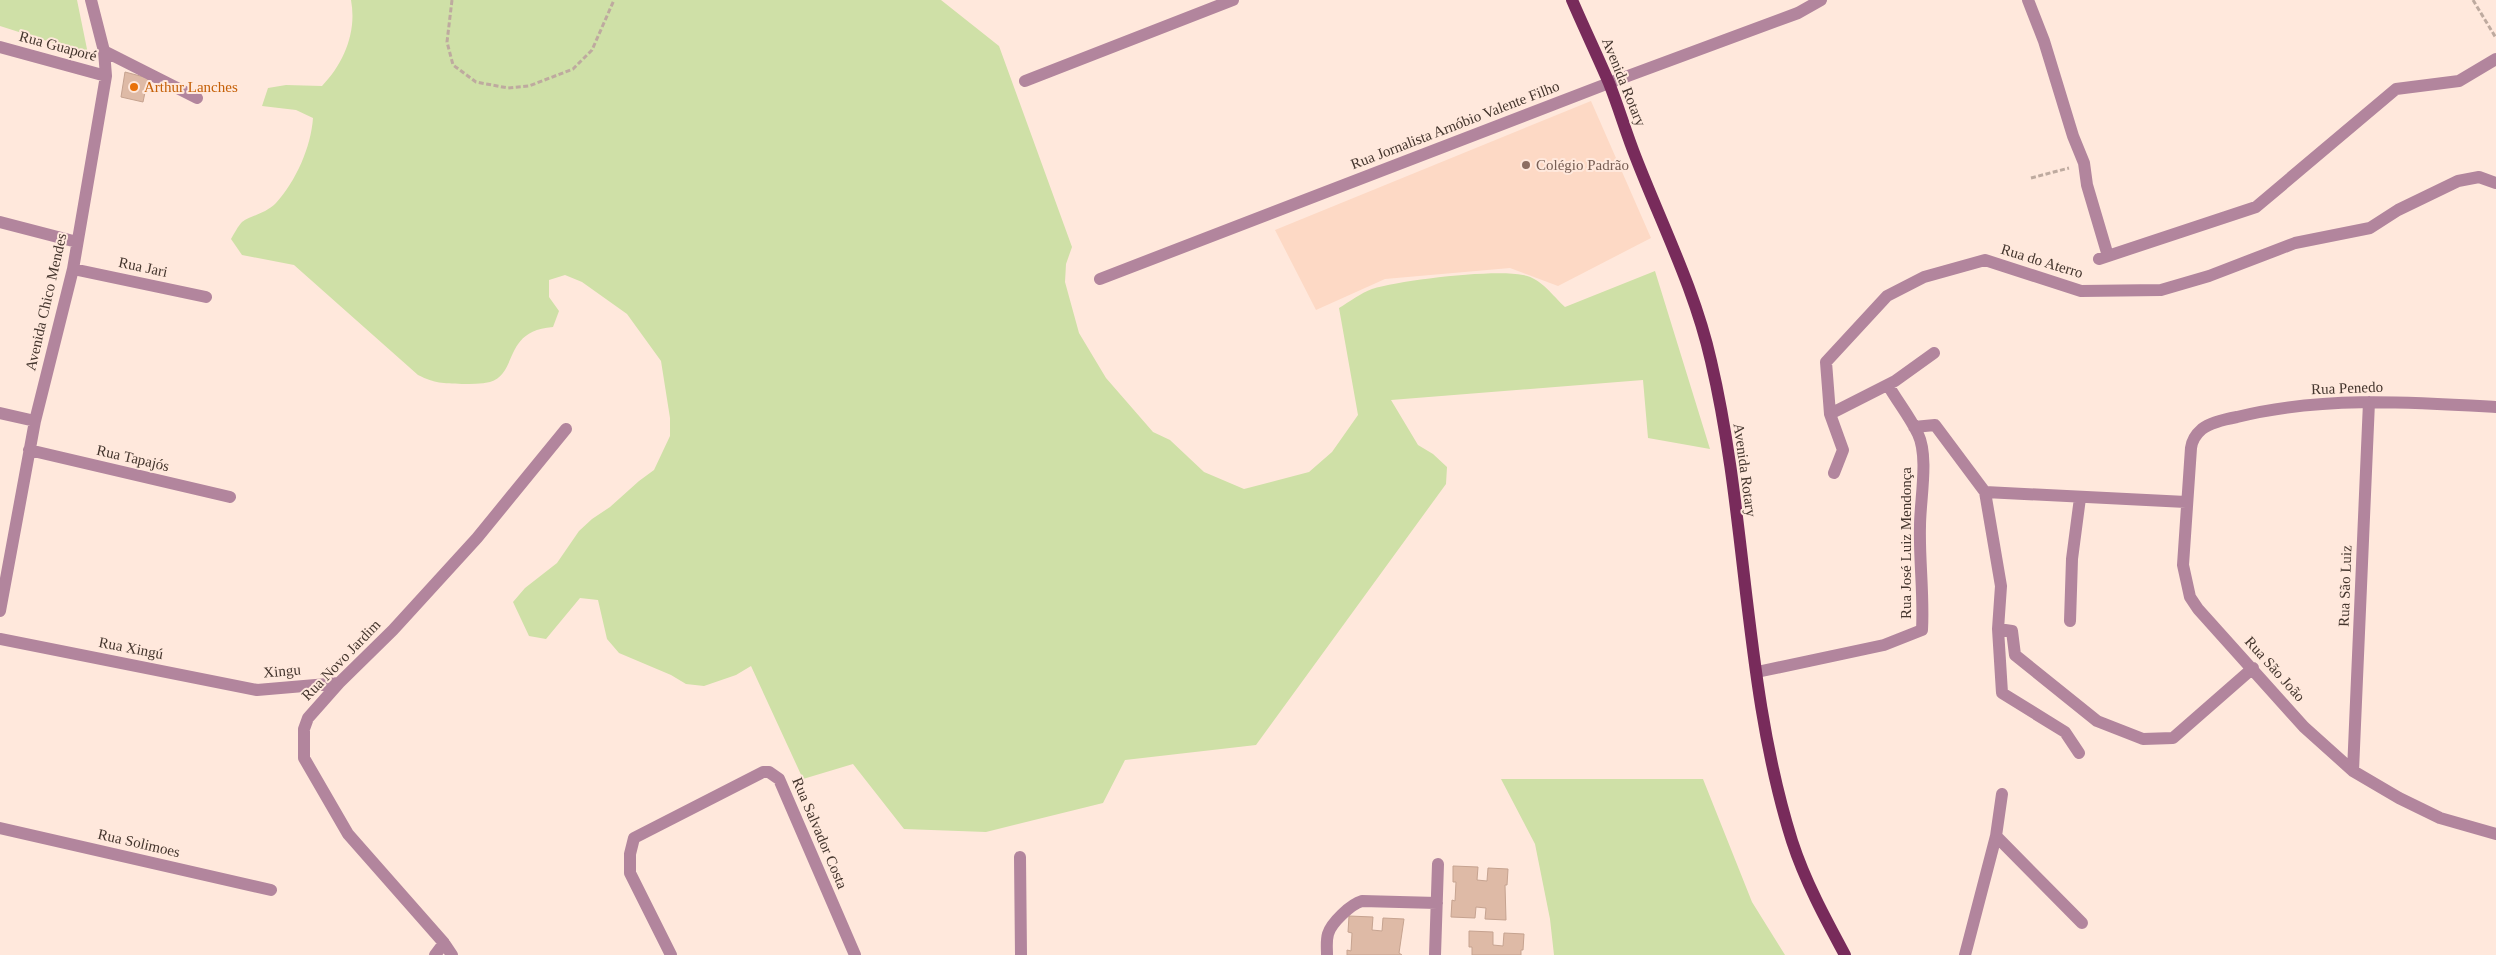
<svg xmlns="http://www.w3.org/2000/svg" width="2496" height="955" viewBox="0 0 2496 955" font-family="'Times New Roman',serif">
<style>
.built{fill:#fdd9c5}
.green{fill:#cfe0a7}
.building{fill:#debaa6;stroke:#c6a390}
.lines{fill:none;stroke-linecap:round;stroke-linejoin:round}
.path{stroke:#beaa9f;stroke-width:3;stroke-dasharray:5 2.5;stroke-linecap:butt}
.minor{stroke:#b2859d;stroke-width:12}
.major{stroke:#782b5b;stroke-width:12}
.food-dot{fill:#e8710a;stroke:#ffe8dc;stroke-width:2}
.education-dot{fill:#8d6e63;stroke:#ffe8dc;stroke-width:2}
.labels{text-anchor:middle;stroke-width:4;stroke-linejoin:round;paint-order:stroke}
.street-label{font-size:15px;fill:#44352d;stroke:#ffe8dc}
.food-label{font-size:15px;fill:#c56008;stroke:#ffe8dc;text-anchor:start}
.education-label{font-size:15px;fill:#785e54;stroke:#ffe8dc;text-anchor:start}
</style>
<rect width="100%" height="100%" fill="#ffe8dc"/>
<path class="built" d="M1591,101L1651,238L1558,286L1510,268L1385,279L1316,310L1275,230Z"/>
<path class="green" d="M0,0H77L88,54L0,26Z
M351,0H941L999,46L1072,247L1066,264L1065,282L1079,333L1106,378L1153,432L1170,440L1204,472L1244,489L1309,472L1332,452L1358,415L1339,308C1349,302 1361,293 1372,289C1402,280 1493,269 1523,275C1541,278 1552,295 1565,307L1655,271L1710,449L1648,438L1643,380L1391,400L1418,445L1433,454L1447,467L1446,484L1256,745L1125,760L1103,803L986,832L904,829L853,764L803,779L751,666L736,675L704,686L686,684L671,675L619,653L607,639L598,600L580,598L546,639L529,636L513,602L525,588L557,563L579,531L592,519L610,507L639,481L654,470L670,436V418L661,361L627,314L582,282L565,275L549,280V297L559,311L553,327C502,331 519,373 490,382C481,384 471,384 462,384C442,383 436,384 418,375L294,265L242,255L231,239C234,234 238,226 242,222C252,215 265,214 276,203C296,181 311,147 313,118L296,110L262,106L268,88L286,85L322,86C344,63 357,32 351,0Z
M1501,779H1703L1752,902L1785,955H1554L1550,919L1535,844Z"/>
<path class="building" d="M125,72L148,78L143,102L121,97Z
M1453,866L1478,867L1477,880L1487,881L1488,868L1508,869L1507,885H1505L1506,920L1485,919L1486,908L1476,907L1475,918L1451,917L1452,900L1455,901L1456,882H1453Z
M1349,916L1373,917L1372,930L1382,931L1383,918L1404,919L1399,953L1402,955H1347V950L1351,951L1352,933L1348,932Z
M1469,931L1493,932V945L1503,946L1504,933L1524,934L1523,950H1521V955H1472V947H1469Z"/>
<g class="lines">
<path class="path" d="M452,0L447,42L453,65L476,82L508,88L529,86L573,69L592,50L614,0
M2473,0L2496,38
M2031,178L2069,168"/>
<path class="minor" d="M2028,0L2044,41L2073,136L2084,163L2087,185L2108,256
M0,47L106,76
M104,51L197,98
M1025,81L1233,0
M0,222L77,242
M2099,259L2256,207L2396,89L2459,81L2496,59
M73,269L206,297
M1100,279L1609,83L1798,13L1821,0
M2496,407C2410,402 2321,396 2237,417C2226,419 2211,422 2202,429C2195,435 2192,440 2191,448L2183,565L2190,597L2198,609L2304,727L2353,771L2399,798L2440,818L2496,834
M0,413L35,421
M1830,414L1895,381L1934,353
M1914,427L1935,425L1985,492L2001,586L1998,629L2002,693L2065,732L2079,753
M29,450L230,497
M1834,473L1843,450L1830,414L1826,362L1887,296L1924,277L1985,260L2081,291L2161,290L2209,276L2295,243L2370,228L2398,210L2458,181L2479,177L2496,183
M1985,492L2186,502
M0,611L35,421L73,269L106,76L104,51L91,0
M2070,621L2072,559L2080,498
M1998,629L2012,631L2015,655L2097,721L2143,739L2173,738L2253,668
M0,639L257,690L339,683
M1757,672L1884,645L1922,630C1924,595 1919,560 1920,526C1920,500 1929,457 1918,434C1910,417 1897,401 1888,385
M2353,771L2369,402
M0,828L271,890
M1996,836L2082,923
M1020,857L1021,955
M435,955L444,943
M452,955L444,943L348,834L304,758V729L308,718L339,683L393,630L477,538L566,429
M671,955L630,873V854L634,838L763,772H769L779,779L855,955
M1327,955C1327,948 1326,941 1328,934C1331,923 1351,904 1362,901L1437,903
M1435,955L1438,864
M1965,955L1996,836L2002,794"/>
<path class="major" d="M1572,0C1584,28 1597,55 1609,83C1619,108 1626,133 1636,158C1662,225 1695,290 1711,361C1748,519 1743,685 1792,841C1805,881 1825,918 1845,955"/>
</g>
<circle class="food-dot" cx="134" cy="87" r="5"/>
<circle class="education-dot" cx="1526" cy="165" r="5"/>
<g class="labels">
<g class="street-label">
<text transform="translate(58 46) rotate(15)" y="5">Rua Guaporé</text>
<text transform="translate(1624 82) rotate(68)" y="5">Avenida Rotary</text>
<text transform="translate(1455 125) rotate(-21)" y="5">Rua Jornalista Arnóbio Valente Filho</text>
<text transform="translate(2042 261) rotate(17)" y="5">Rua do Aterro</text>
<text transform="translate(143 267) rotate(12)" y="5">Rua Jari</text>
<text transform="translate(46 302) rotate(-77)" y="5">Avenida Chico Mendes</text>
<text transform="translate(2347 388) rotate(-2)" y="5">Rua Penedo</text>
<text transform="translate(133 458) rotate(13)" y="5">Rua Tapajós</text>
<text transform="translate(1745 470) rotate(82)" y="5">Avenida Rotary</text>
<text transform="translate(1906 543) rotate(-90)" y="5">Rua José Luiz Mendonça</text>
<text transform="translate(2345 586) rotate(-88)" y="5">Rua São Luiz</text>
<text transform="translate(131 648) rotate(11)" y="5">Rua Xingú</text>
<text transform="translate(341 660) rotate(-46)" y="5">Rua Novo Jardim</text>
<text transform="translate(2275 669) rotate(48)" y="5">Rua São João</text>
<text transform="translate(282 671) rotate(-5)" y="5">Xingu</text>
<text transform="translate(820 833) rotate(67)" y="5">Rua Salvador Costa</text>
<text transform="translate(139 843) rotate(13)" y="5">Rua Solimoes</text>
</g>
<g class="food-label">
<text x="144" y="92">Arthur Lanches</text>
</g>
<g class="education-label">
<text x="1536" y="170">Colégio Padrão</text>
</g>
</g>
</svg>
